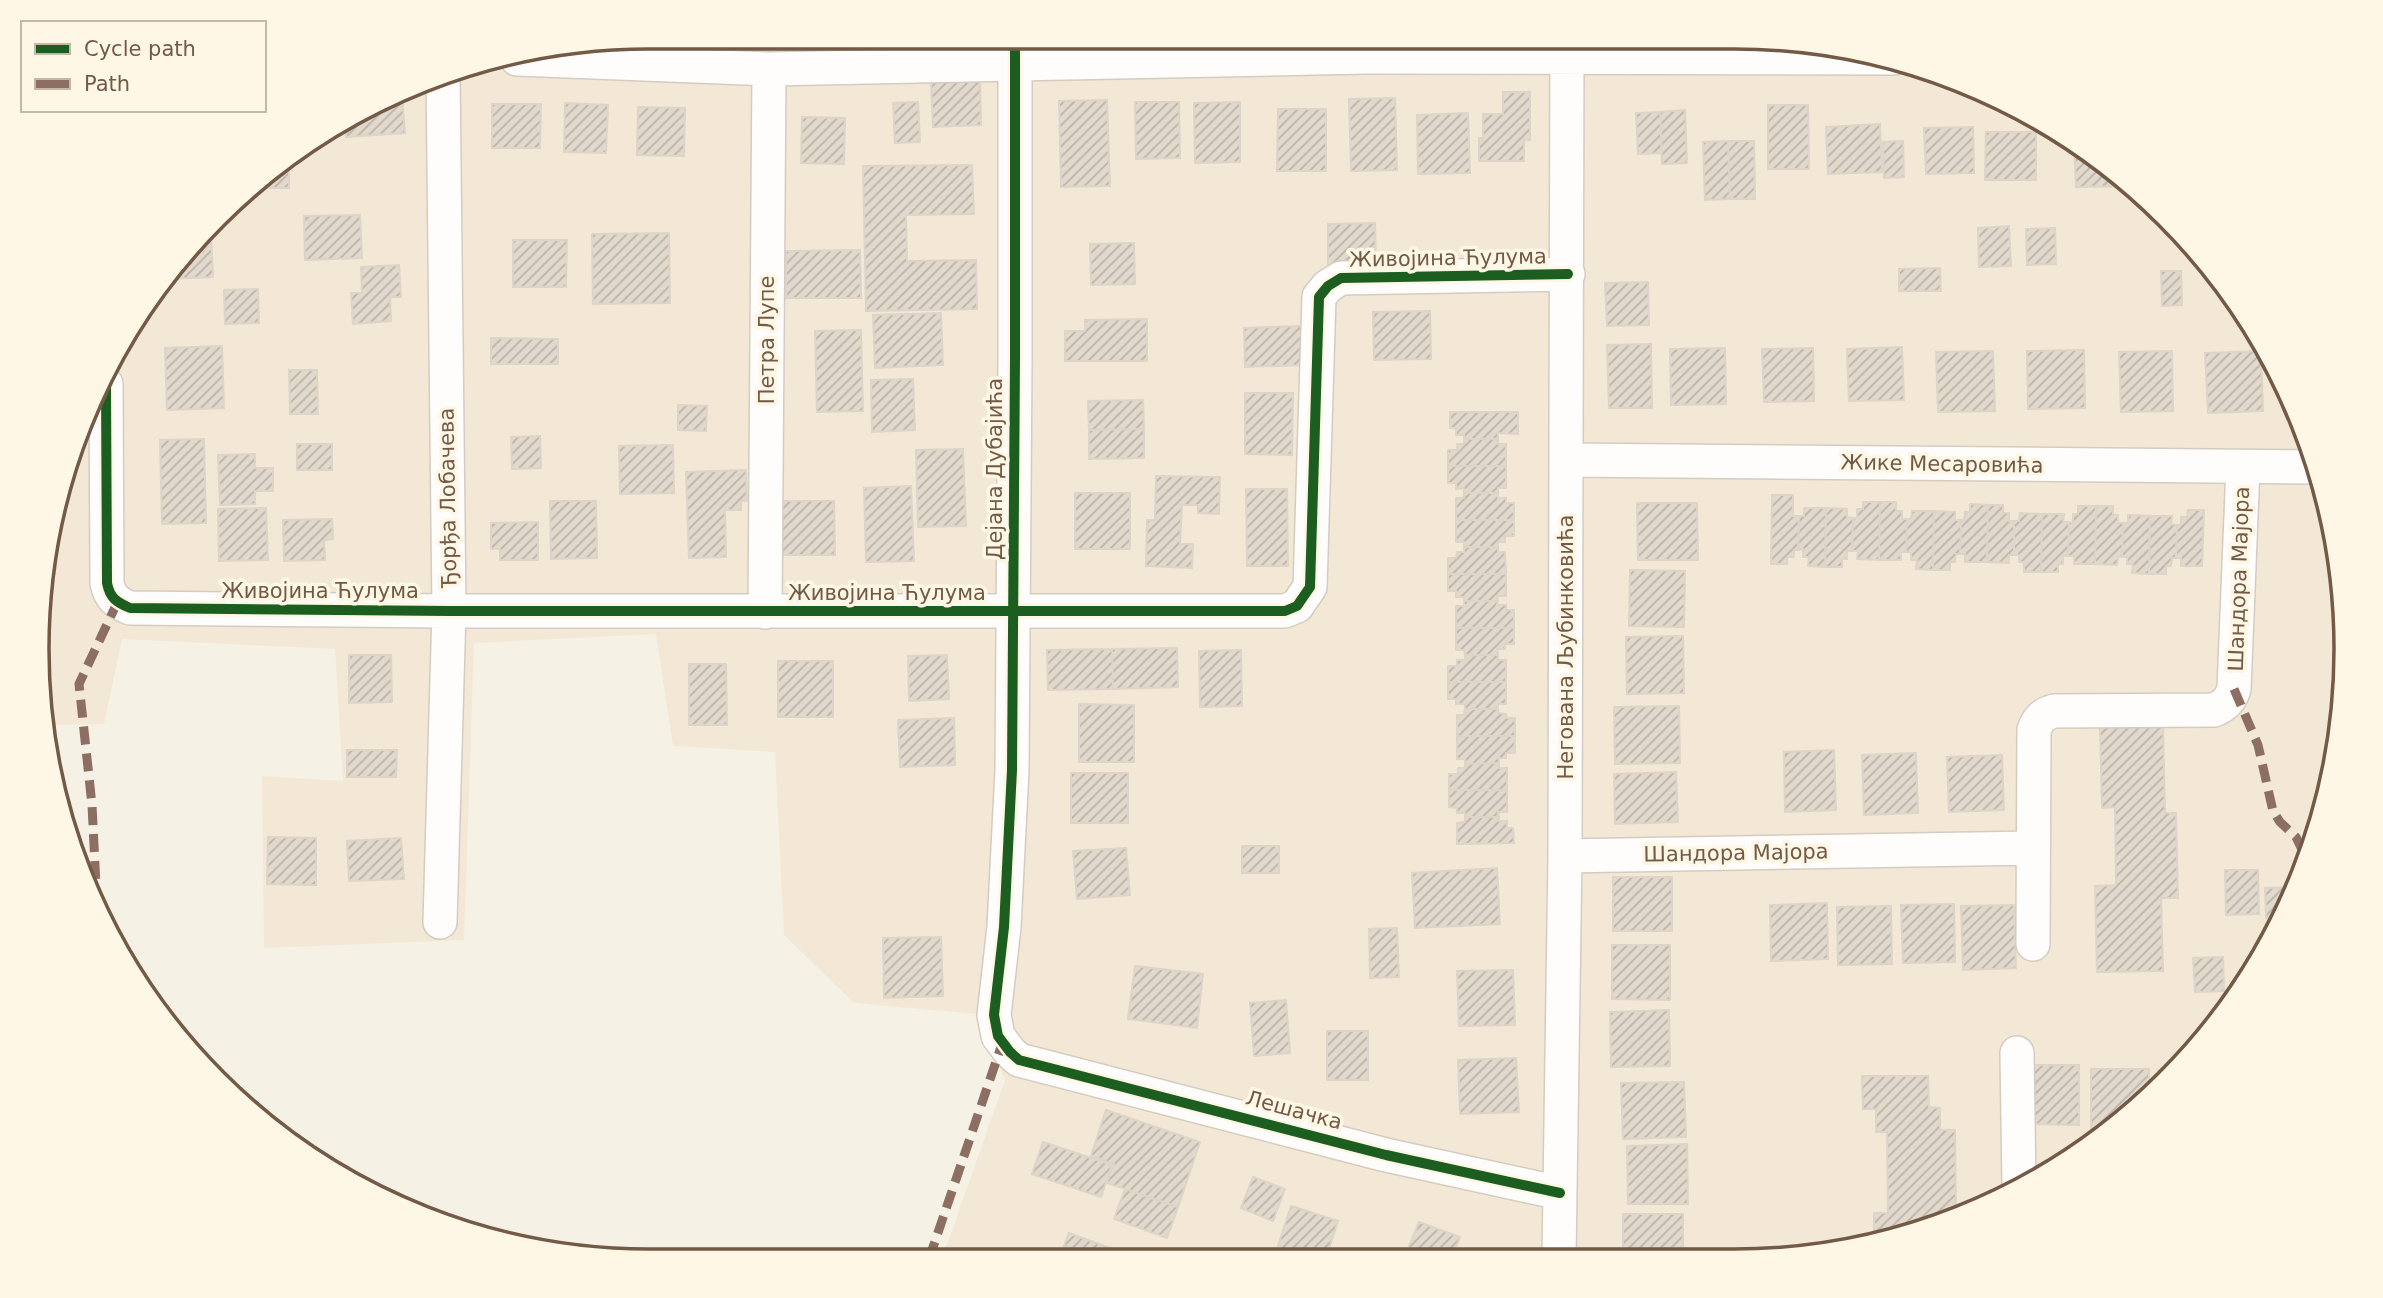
<svg xmlns="http://www.w3.org/2000/svg" width="2383" height="1298" viewBox="0 0 2383 1298" font-family="'DejaVu Sans',sans-serif">
<style>
.residential{fill:#f2e8d5}
.building{fill:url(#building-hatch);stroke:#ded4c8;stroke-width:2}
.lines{fill:none;stroke-linecap:round;stroke-linejoin:round}
.street-casing{stroke:#d5ccc1;stroke-width:36}
.street{stroke:#fefdfb;stroke-width:33}
.quiet{stroke:#8d6e63;stroke-width:9;stroke-dasharray:18 9;stroke-linecap:butt}
.cycleway-casing{stroke:#fff7e5;stroke-width:15}
.cycleway{stroke:#1b5e20;stroke-width:10}
.labels{text-anchor:middle;stroke-width:7;stroke-linejoin:round;paint-order:stroke}
.street-label{font-size:21px;fill:#735a47;stroke:#fff7e5}
.rim{fill:none;stroke:#735a47;stroke-width:3.5}
</style>
<defs>
<pattern id="building-hatch" width="6" height="6" patternUnits="userSpaceOnUse" patternTransform="scale(1.75)"><rect width="6" height="6" fill="#e2d9cd"/><path d="M-1 1l2-2M0 6l6-6M5 7l2-2" fill="none" stroke="#bcb3a8"/></pattern>
</defs>
<rect width="100%" height="100%" fill="#f6f1e5"/>
<path class="residential" d="M649,37L1774,38L1893,58L2040,119L2137,188L2219,276L2283,378L2325,490L2345,609L2341,729L2314,845L2264,955L2194,1053L2074,1158L1968,1215L1814,1256L942,1259L1005,1080L976,1014L854,1003L784,935L775,752L673,746L656,634L474,643L464,940L264,948L262,776L343,781L335,649L122,639L104,724L47,725L38,689L58,491L140,309L276,164L452,69Z"/>
<path class="building" d="M980,81L981,125L933,127L931,82Z
M1503,92H1530V140H1524V161H1479V138H1483V114H1503Z
M402,96L405,133L346,137L345,126Z
M1395,98L1397,170L1351,171L1349,99Z
M1107,100L1110,186L1061,187L1059,101Z
M918,102L920,142L895,143L893,103Z
M1135,102H1179L1180,158L1136,159Z
M1240,102V162L1195,163L1194,103Z
M565,103L608,105L606,153L564,152Z
M492,104H541L540,148H492Z
M1768,105H1808L1809,169H1768Z
M638,107L685,108L684,156L637,155Z
M1278,109H1326V171H1277Z
M1685,110L1687,163L1662,164L1660,112Z
M1660,112L1662,153L1638,154L1636,113Z
M1468,113L1470,173L1418,174L1417,115Z
M802,117L845,118L844,164L801,163Z
M1880,124L1882,172L1828,174L1826,127Z
M1973,127L1974,173L1926,174L1924,128Z
M1986,132H2036V180H1985Z
M1728,141H1754L1755,199H1730Z
M1728,141L1730,199L1705,200L1703,142Z
M1903,141L1904,177L1884,178L1883,142Z
M2074,143L2134,186L2076,187Z
M289,157V188H253L276,164Z
M972,165L974,214L906,215L907,261L976,260L977,309L866,311L863,166Z
M360,215L362,258L305,260L304,216Z
M1375,223L1376,263L1328,264V224Z
M2009,226L2011,266L1979,267L1978,228Z
M2055,228L2056,264L2027,265L2026,229Z
M211,233L213,277L168,279Z
M669,233L670,303L593,304L592,234Z
M513,240H567L566,287H513Z
M1134,243L1135,284L1091,285L1090,244Z
M860,250L861,298H786V251Z
M399,265L401,297H390L391,321L353,324L351,293H362L361,267Z
M1940,268L1941,291H1899V269Z
M2161,271H2181L2182,305L2162,306Z
M1648,282L1649,325L1607,326L1605,283Z
M258,289L259,323L225,324L224,290Z
M1430,311L1431,359L1374,360L1373,312Z
M941,313L943,365L875,368L873,315Z
M1147,319V361H1065V331H1085V320Z
M1303,326L1305,365L1245,367L1244,328Z
M861,330L863,411L817,412L815,331Z
M491,338L558,339V364H491Z
M1651,344L1652,408H1609L1607,345Z
M222,346L224,408L167,410L165,348Z
M1902,347L1904,400L1849,401L1847,349Z
M1725,348L1726,404L1671,405L1670,349Z
M1813,348L1814,401L1764,402L1762,349Z
M2084,350L2085,408L2028,409L2027,351Z
M1993,351L1995,411L1938,412L1936,352Z
M2172,351L2173,411L2121,412L2119,352Z
M2261,351L2263,411L2208,413L2205,353Z
M289,370H317L318,414H290Z
M913,379L915,430L872,432L871,380Z
M1245,393H1293L1292,455L1245,454Z
M1143,400L1144,429L1089,430L1088,401Z
M678,405L707,406L706,431L678,430Z
M1450,412H1518V434L1498,433V439H1464V435H1456V428H1450Z
M1144,429V458L1089,459V430Z
M540,436L541,468L512,469L511,437Z
M204,439L206,523L162,524L160,440Z
M1464,439H1498V444H1506V466H1448V450H1457V444H1464Z
M297,444H332V470H297Z
M673,445L674,493L620,494L619,446Z
M963,449L966,526L918,527L916,450Z
M255,454V468H273V491H255V504L220,505L218,455Z
M1448,466H1506V488H1498V493H1464V488L1456,489V483H1448Z
M746,470L747,501H741V510H725L726,557L689,558L686,472Z
M1156,476L1220,477L1219,514L1198,513V505H1182L1180,544H1193L1192,568L1146,566L1147,520H1155Z
M911,486L914,561L866,562L864,488Z
M1246,489H1287L1288,566H1247Z
M1075,493H1130V549H1075Z
M1464,493H1498V498H1506V503H1514V520H1456V498H1464Z
M1772,495H1793V516H1799L1798,550H1794V557H1787V564H1771Z
M550,501H596L597,558L551,559Z
M776,501H834L835,555H777Z
M1863,502H1880L1879,560L1857,559L1858,551H1852L1853,518H1857V509H1863Z
M1880,502H1896V511H1902V519H1907L1906,552H1901V560H1879Z
M1637,503H1697L1698,560H1638Z
M1970,504L1988,505L1987,562H1965V554H1960L1961,520H1964L1965,512H1970Z
M1988,505H2003V513H2009V521H2014V555H2009V563L1987,562Z
M2078,506H2096L2095,564H2074V556H2068L2069,522L2073,523V514H2078Z
M2096,506H2113V515H2118V523H2123L2122,557H2118L2117,565L2095,564Z
M266,508L268,560L219,561L218,509Z
M1804,508H1826L1825,567L1808,566L1809,557H1803V549L1798,550L1799,516H1804Z
M1826,508L1847,509V517L1853,518L1852,551H1847V559H1842V567H1825Z
M2188,510H2204L2202,566H2181V558H2176L2177,525H2181V517H2187Z
M1912,511H1934L1933,570L1916,569L1917,560H1911V552H1906L1907,519H1911Z
M1934,511L1955,512V520H1961L1960,554H1956L1955,562H1950V570H1933Z
M2020,513L2042,514L2041,572H2024V562H2019V555H2014V521H2019Z
M2042,514H2064L2063,522H2069L2068,556H2063V564H2058V572H2041Z
M2128,515L2150,516L2149,574L2132,573L2133,564H2127V557H2122L2123,523H2128Z
M2150,516H2172L2171,524L2177,525L2176,558H2172L2171,566H2166V574H2149Z
M332,519L333,539L324,540L325,560L284,561L283,520Z
M1456,520H1514V536H1505V542H1498V547H1464V542H1456Z
M538,522V560H500V549H491V523Z
M1464,547H1498V552H1505L1506,574H1448V558H1456L1457,552H1464Z
M1630,570L1685,571L1684,627L1629,626Z
M1448,574H1506V596H1497L1498,601H1464V597H1456V591H1448Z
M1464,601H1498L1497,605H1506V610H1514V628H1456V606H1464Z
M1456,628H1514V644H1505V649H1498V655H1465L1464,650H1456Z
M1683,636L1684,693L1627,694L1626,637Z
M1177,648L1178,687L1113,689L1112,649Z
M1112,649L1113,689L1048,690L1047,650Z
M1241,650L1242,706L1200,707L1199,651Z
M349,655H391L392,702L349,703Z
M947,655L949,699L909,701L908,656Z
M1465,655H1498V660H1506V682H1448V666H1457V660H1465Z
M778,661H833V717H778Z
M689,664H726L727,725H689Z
M1448,682H1506V704H1498V709H1465V704H1456V699H1448Z
M1079,704L1134,705V762H1079Z
M1679,706L1680,763L1615,764L1614,707Z
M1465,709H1498V713L1506,714L1507,718H1515V736H1457V715H1464Z
M954,718L955,765L900,767L898,720Z
M2163,725L2165,813H2176L2178,898H2161L2163,971L2097,972L2095,886L2116,885L2115,807L2102,808L2100,726Z
M1457,736H1515V753H1506V758H1499V763L1465,764V759H1457Z
M347,750H397L396,777H347Z
M1834,750L1836,810L1785,812L1784,752Z
M1916,753L1918,813L1864,815L1862,755Z
M2002,755L2004,810L1949,812L1947,757Z
M1499,763V768H1507V790H1449V774H1458V768H1465V764Z
M1676,772L1678,822L1615,824L1614,774Z
M1071,773H1128V823H1071Z
M1449,790H1507V812H1498L1499,817H1465V813H1457V808L1449,807Z
M1465,817H1499V821H1507V828H1513L1514,843L1457,844V823L1465,822Z
M268,837L316,838V885L267,884Z
M401,838L404,879L349,881L347,841Z
M1242,846H1279V873H1242Z
M1126,848L1130,895L1077,899L1073,851Z
M1497,868L1500,924L1415,928L1412,873Z
M2225,870H2258L2259,914L2226,915Z
M1613,877H1672V931H1613Z
M2295,887L2281,918H2266L2265,888Z
M1827,903L1828,959L1771,961L1770,905Z
M1954,904L1955,962L1903,963L1901,905Z
M2014,905L2016,968L1963,970L1961,906Z
M1891,906L1892,964L1838,965L1837,907Z
M1397,928L1399,977L1370,978L1369,929Z
M941,937L943,996L884,998L883,938Z
M1612,945H1670V1000L1612,999Z
M2223,957L2224,991L2195,992L2193,958Z
M1135,966L1203,974L1197,1028L1128,1019Z
M1513,970L1515,1025L1459,1026L1457,971Z
M1286,1000L1290,1053L1254,1056L1250,1003Z
M1669,1010L1670,1066L1611,1067L1610,1012Z
M1327,1031H1368V1080H1327Z
M1516,1058L1519,1112L1460,1114L1458,1060Z
M2030,1065H2079V1125L2029,1124Z
M2091,1069H2149V1093L2106,1130H2091Z
M2158,1070H2175L2158,1084Z
M1862,1076H1928L1929,1107L1940,1108V1130H1955L1956,1218L1939,1220V1222L1857,1244V1235H1874V1213H1888L1887,1132H1876V1109H1863Z
M1684,1082L1686,1137L1623,1139L1621,1083Z
M1106,1110L1200,1142L1178,1207L1107,1183L1114,1164L1091,1156Z
M1043,1142L1112,1165L1101,1197L1032,1174Z
M1687,1144L1688,1204H1628L1627,1146Z
M1253,1177L1285,1189L1273,1221L1241,1208Z
M1125,1189L1178,1207L1167,1238L1114,1219Z
M1291,1206L1338,1221L1326,1258H1274Z
M1623,1214H1683V1256L1623,1257Z
M1419,1222L1460,1237L1452,1257H1423L1407,1251Z
M1069,1233L1132,1256L1131,1258H1082L1062,1251Z"/>
<g class="lines">
<defs>
<path id="street" d="M1015,37V358L1012,770L1004,927L994,1015L998,1036L1010,1052L1019,1060L1386,1155L1560,1193
M517,59L769,69L1365,57L1894,58
M106,384L107,583C110,598 116,602 130,608L449,611H1285L1297,606L1310,587L1319,297L1328,286L1341,278L1568,274
M1567,460L2317,467
M765,612L769,69
M1565,856L2032,848
M440,922L449,611L443,74
M2033,944L2034,730C2038,719 2043,714 2054,711L2214,710C2226,705 2230,700 2234,689L2243,467
M2017,1053L2019,1187
M1559,1257L1565,856L1567,38"/>
</defs>
<use href="#street" class="street-casing"/>
<use href="#street" class="street"/>
<path class="quiet" d="M2234,689L2258,745L2273,811L2280,822L2296,837L2307,860
M97,906L92,805L79,684L117,603
M929,1259L1002,1044"/>
<defs>
<path id="cycleway" d="M1015,37V358L1012,770L1004,927L994,1015L998,1036L1010,1052L1019,1060L1386,1155L1560,1193
M106,384L107,583C110,598 116,602 130,608L449,611H1285L1297,606L1310,587L1319,297L1328,286L1341,278L1568,274"/>
</defs>
<use href="#cycleway" class="cycleway-casing"/>
<use href="#cycleway" class="cycleway"/>
</g>
<g class="labels">
<g class="street-label">
<text transform="translate(1448 258) rotate(-1)" y="7">Живојина Ћулума</text>
<text transform="translate(767 340) rotate(-90)" y="7">Петра Лупе</text>
<text transform="translate(1942 464) rotate(1)" y="7">Жике Месаровића</text>
<text transform="translate(995 469) rotate(-90)" y="7">Дејана Дубајића</text>
<text transform="translate(448 498) rotate(-91)" y="7">Ђорђа Лобачева</text>
<text transform="translate(2239 579) rotate(-88)" y="7">Шандора Мајора</text>
<text x="320" y="598">Живојина Ћулума</text>
<text x="887" y="600">Живојина Ћулума</text>
<text transform="translate(1566 647) rotate(-90)" y="7">Негована Љубинковића</text>
<text transform="translate(1736 853) rotate(-1)" y="7">Шандора Мајора</text>
<text transform="translate(1294 1110) rotate(15)" y="7">Лешачка</text>
</g>
</g>
<path d="M0 0H2383V1298H0ZM649 49H1734A600 600 0 0 1 2334 649V649A600 600 0 0 1 1734 1249H649A600 600 0 0 1 49 649V649A600 600 0 0 1 649 49Z" fill="#fff7e5" fill-rule="evenodd"/>
<path class="rim" d="M649 49H1734A600 600 0 0 1 2334 649V649A600 600 0 0 1 1734 1249H649A600 600 0 0 1 49 649V649A600 600 0 0 1 649 49Z"/>
<rect x="21" y="21" width="245" height="91" fill="#fff7e5" stroke="#c7b8a6" stroke-width="2"/>
<rect x="35" y="44" width="35" height="10" fill="#1b5e20" stroke="#c7b8a6" stroke-width="2"/>
<text x="84" y="56" font-size="21" fill="#735a47">Cycle path</text>
<rect x="35" y="79" width="35" height="10" fill="#8d6e63" stroke="#c7b8a6" stroke-width="2"/>
<text x="84" y="91" font-size="21" fill="#735a47">Path</text>
</svg>
